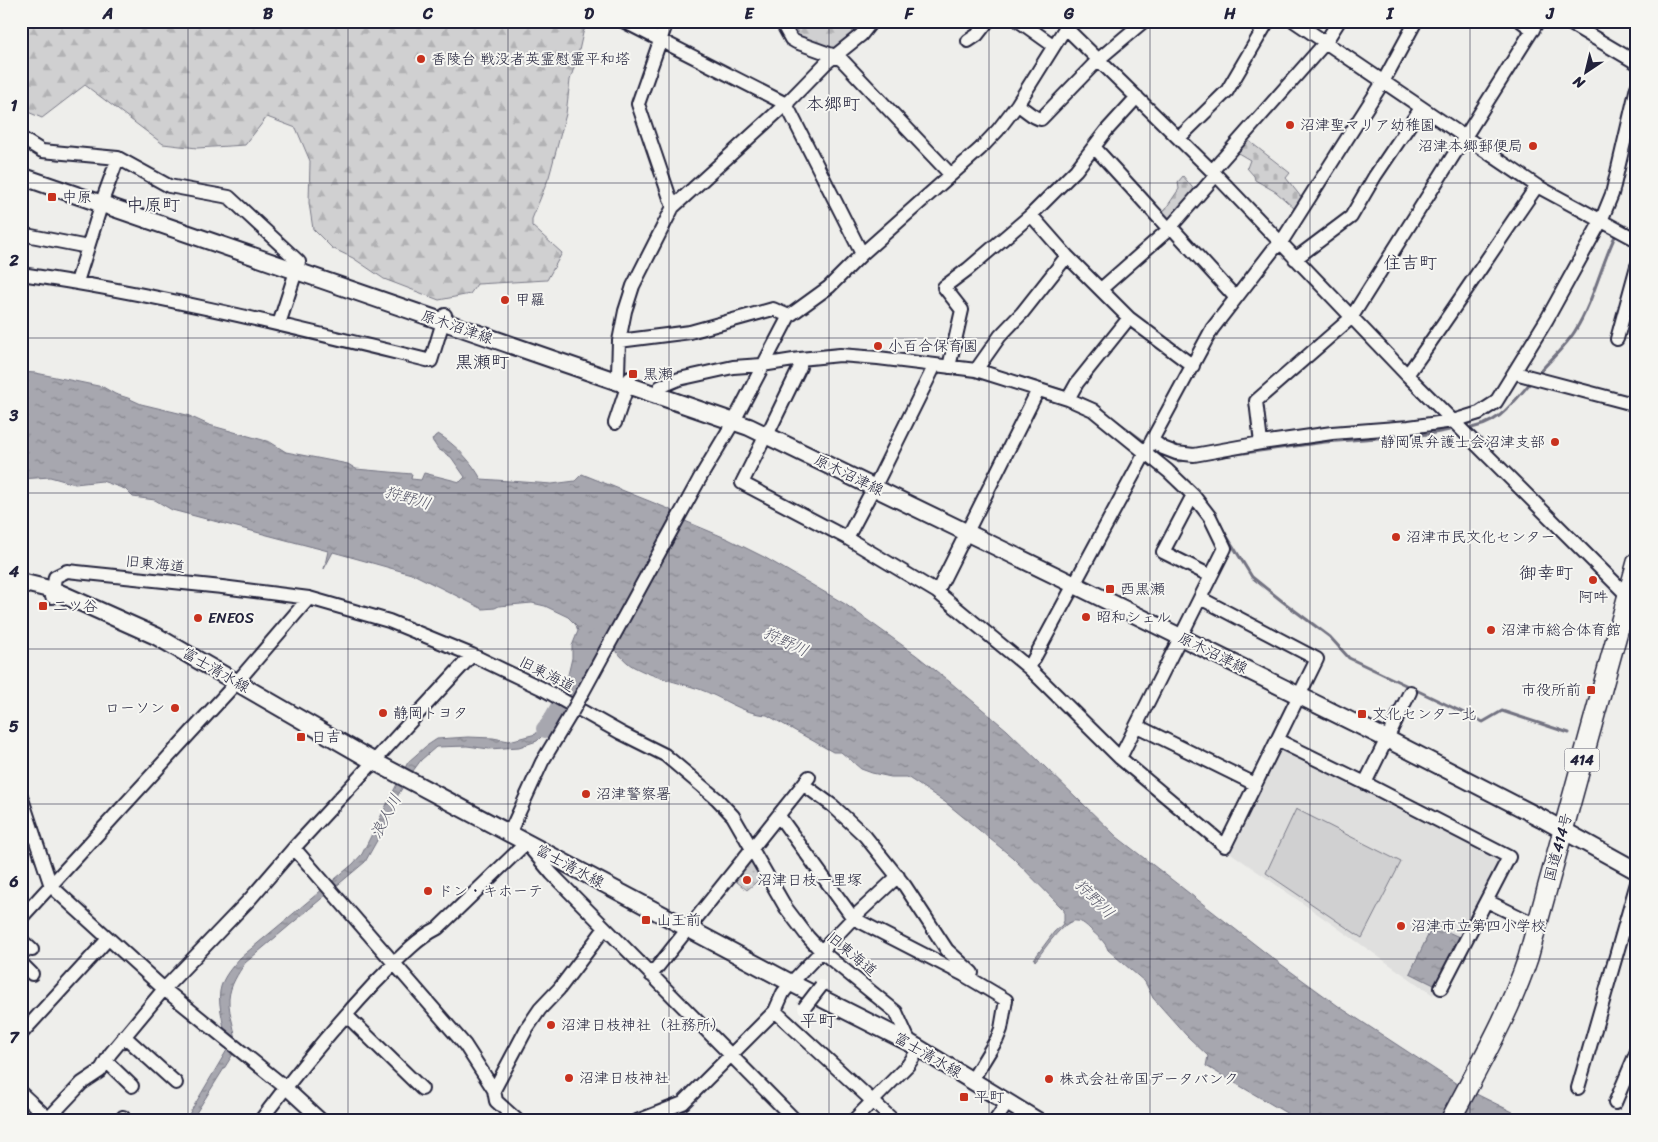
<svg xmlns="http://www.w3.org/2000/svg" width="1658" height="1142" viewBox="0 0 1658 1142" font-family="Sriracha,'Klee One',sans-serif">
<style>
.built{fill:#dfdfde}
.grass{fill:url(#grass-dots);stroke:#797986}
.forest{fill:url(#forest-firs);stroke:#797986}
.cemetery{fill:url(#cemetery-stones);stroke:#797986}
.pitch{fill:#d0d0d1;stroke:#797986}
.water{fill:url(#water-ripples);stroke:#727281}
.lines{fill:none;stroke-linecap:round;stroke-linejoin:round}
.stream{stroke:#727281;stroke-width:3}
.river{stroke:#a7a7af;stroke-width:18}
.minor-casing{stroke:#22223b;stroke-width:16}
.major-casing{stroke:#22223b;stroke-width:20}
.highway-casing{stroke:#22223b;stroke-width:22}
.minor{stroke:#f6f6f2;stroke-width:12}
.major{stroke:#f6f6f2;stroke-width:16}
.highway{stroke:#f6f6f2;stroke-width:19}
.minor-bridge-casing{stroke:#22223b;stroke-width:16;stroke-linecap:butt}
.minor-bridge{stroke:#f6f6f2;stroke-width:12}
.grid{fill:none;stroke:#22223b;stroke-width:1;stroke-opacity:0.55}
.poi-dot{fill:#c8321e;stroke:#f6f6f2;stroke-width:2}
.labels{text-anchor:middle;stroke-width:4;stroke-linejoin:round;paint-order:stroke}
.shield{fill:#f6f6f2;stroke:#626272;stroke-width:1}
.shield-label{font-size:14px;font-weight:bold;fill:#22223b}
.poi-label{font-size:15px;fill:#22223b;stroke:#f6f6f2;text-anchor:start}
.street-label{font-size:15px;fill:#22223b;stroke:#f6f6f2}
.water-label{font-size:16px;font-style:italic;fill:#575769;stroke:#f6f6f2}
.quarter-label{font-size:18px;fill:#22223b;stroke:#f6f6f2}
.neatline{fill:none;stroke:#22223b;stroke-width:2}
.grid-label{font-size:16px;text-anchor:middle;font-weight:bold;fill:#22223b}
</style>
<defs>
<pattern id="grass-dots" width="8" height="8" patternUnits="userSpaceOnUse" patternTransform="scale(1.25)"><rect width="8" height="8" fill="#d0d0d1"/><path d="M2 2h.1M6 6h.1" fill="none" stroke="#b2b2b4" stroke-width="1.8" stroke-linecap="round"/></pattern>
<pattern id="forest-firs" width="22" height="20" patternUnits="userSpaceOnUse" patternTransform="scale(1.25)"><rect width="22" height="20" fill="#d0d0d1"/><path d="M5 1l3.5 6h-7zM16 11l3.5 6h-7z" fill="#b2b2b4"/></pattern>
<pattern id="cemetery-stones" width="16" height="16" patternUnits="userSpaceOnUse" patternTransform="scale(1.25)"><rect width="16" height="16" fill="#d0d0d1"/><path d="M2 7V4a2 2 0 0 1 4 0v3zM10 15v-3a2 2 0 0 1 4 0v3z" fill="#b2b2b4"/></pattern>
<pattern id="water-ripples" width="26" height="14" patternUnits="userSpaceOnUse" patternTransform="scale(1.25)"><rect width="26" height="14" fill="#a7a7af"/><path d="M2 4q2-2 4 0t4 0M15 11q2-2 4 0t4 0" fill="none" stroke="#888890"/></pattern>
</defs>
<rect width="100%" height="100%" fill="#eeeeeb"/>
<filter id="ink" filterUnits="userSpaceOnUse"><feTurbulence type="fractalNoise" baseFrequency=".02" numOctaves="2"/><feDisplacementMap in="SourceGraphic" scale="10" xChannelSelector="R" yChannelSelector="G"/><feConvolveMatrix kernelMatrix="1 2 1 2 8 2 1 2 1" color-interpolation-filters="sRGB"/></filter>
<g filter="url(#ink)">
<path class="built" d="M1281,746L1501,857L1433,995L1228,851Z"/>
<path class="grass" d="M747,861H751L762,877L747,890L732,878Z"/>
<path class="forest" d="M21,21H586L587,23L583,33L578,55L570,80L566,114L549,177L532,219V226L562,253L547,280L477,284L470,294L439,300L384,279L353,258L332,248L313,229L309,203L310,161L296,128L267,117L245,145L197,148L163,144L85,85L42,118L21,109Z
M795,21H864L834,52L799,42Z"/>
<path class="cemetery" d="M1244,137L1290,173L1286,178L1301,197L1295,209L1276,192L1255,180L1254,176L1247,168L1250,160L1233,150Z
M1183,176L1196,192L1171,224L1162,214L1179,189L1178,182Z"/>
<path class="pitch" d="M1296,809L1401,862L1362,938L1266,873Z"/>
<path class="water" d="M21,372L36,373L103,387L115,394L128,398L141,404L187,415L209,425L270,442L286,452L348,464L356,469L412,474L411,479L421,480L424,473L460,482L465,477L451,457L438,449L432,440L435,436L438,434C455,444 472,462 481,479L552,484L575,481L582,474L669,509L685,521L728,539L764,557L845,604L916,655L950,682L1007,730L1117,837L1271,957L1341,1008L1460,1086L1531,1121H1300L1206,1066L1208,1056L1186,1035L1153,998L1145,982L1108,950C1105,941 1097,936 1090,929C1087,926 1082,921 1077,921C1064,918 1043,952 1035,961L1034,959L1054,932L1062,925L1064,921V910L1012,857L945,802L907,777H891L872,773L861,769L841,752H833L767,715C743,714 722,697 699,689C677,682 655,678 634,667C622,661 617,647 604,645C595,644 586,657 580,663V667L574,676L568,675L572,658V646L578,631L576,625L568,617L545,606L532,603L499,606L495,608L483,609L415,575L333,552L324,569L328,551L172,510L155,500L133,497L125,489L102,481L75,484L50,477L21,479Z
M553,708L558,710L546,732L537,741L519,747L489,749L467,746L436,747L421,760L410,775L398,795L394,810L365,862L245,963C238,974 230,985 229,999C228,1016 238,1031 235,1051L191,1121H185L227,1050C227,1033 217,1005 220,991C222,978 232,967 240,958L353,864L362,854L408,762L425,747L437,739L468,737L493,738L509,741L536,734Z
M1433,925L1459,937L1436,986L1410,973Z"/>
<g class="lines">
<path class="stream" d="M999,371L1067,392
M1537,375C1549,361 1566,346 1575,331C1594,300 1601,265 1616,234
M1073,394L1092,403
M1115,420L1146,443
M1466,428C1497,427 1513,403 1531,382
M1164,455L1177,461L1189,460
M1215,457L1325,442L1429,434L1455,429
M1220,525L1252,577L1282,601L1330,637L1349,658L1483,722L1502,711L1569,733"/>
<path class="river" d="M545,729L549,725L602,633"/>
<defs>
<path id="minor" d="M623,21L786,104L862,254
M667,21L638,104L673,207
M781,21L791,39L796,42L835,56L842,60L951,175
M1019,21L1054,46
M1294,21L1537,186L1637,240
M1521,21L1533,30
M1566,21L1637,63
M1065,27L1216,175L1407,375L1637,605
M968,41L977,35L988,21
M1017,105C1025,108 1032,118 1041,119L1099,59L1144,21
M21,138L42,151L118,158L169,186L229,197L299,262L279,324
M1179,138L1227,91L1268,21
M1094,147L1169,229
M1212,171L1325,43L1339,21
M1031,215L1067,256L1129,318L1193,366
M1171,227L1236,298
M21,234L88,247
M1295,259L1351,217L1375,176L1421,108
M21,274C159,294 295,328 431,361L445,315
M77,282L104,196L118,158
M1101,289L1168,230L1216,175
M1617,339L1637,266
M619,341L690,332L773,309L789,316
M949,367L962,310L944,287L968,269L1031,215L1076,170L1106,131L1137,97
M976,370L1000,336L1022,313L1067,256
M1515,373L1637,405
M618,374L619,341L625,311L633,286L673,207L786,104L826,63L861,35L872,21
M1407,375C1452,313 1493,249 1537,186
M660,387L679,379L733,367L762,365L800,359L840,355L878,358L976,370L1068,399L1093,410L1168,471L1193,495L1210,517L1225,548L1120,758
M1068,399L1077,383L1129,318
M615,423L630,378
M770,429L800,367V359
M766,435L742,483L847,538L937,592L1029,668L1120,758L1225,846L1317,659L1200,598
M1152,440L1163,448L1176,453L1194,455L1261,443L1332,433L1409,427L1453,421L1479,413L1496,402L1547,319L1601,221L1612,194L1637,87
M1261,443L1256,401L1351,318L1538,21
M700,478L734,421L789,316L829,287L862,254L980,149L998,130L1017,105L1069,22
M878,480L935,365
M1193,495L1163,552L1211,576
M847,538L874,487
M937,592L1038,390
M52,597L55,577L67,571L222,587L309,598L389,621L472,655L541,688L621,733L665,755L717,799L733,816L786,908L808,937L821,951L896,1012L910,1043
M1029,668L1212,329L1273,250L1280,244L1383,82L1416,21
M1137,726L1255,784
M1277,740L1365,783L1410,692
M1365,783L1509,857L1441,988
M804,785L833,806L865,836L905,886L947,950L972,973
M21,796L51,886L164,989L285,1087L322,1121
M779,816L853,918L964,975L1006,1000L1001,1029L997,1039L972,1080
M509,834L542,762L572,712
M294,848L465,1045L494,1090L496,1101L518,1121
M1487,901L1536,925
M21,918L237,682L309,598
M21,940L32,950
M21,963L32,974
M651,975L809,777
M775,1011L894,1121
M346,1015L422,1089
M21,1034L108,939
M124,1036L176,1083
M106,1061L132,1086
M1578,1088L1637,883
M494,1090L527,1028L540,1009L559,989L605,928
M21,1093L51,1121
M1615,1103L1637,1051
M46,1121L82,1083L100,1071L110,1054L164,989L250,899L294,848L472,655
M120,1121L123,1117
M260,1121C296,1073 334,1027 375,983C394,964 414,940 438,928L526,843L552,874L796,1121
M637,1121L683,1103L775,1011L783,993L791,983L853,918L898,876
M853,1121L908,1065L919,1049
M995,1121L1008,1102"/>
<path id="major" d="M21,176L749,427L1073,584L1387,739L1541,818L1637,871
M21,582L53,590L156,636L373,761L791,983L910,1043L1038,1121"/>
<path id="highway" d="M1450,1121C1478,1067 1509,1015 1528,958L1637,562"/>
</defs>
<use href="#minor" class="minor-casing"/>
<use href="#major" class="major-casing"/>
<use href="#highway" class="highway-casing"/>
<use href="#minor" class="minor"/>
<use href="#major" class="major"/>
<use href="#highway" class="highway"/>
<defs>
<path id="minor-bridge" d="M572,712L700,478
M804,1008L821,986"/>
</defs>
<use href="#minor-bridge" class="minor-bridge-casing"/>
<use href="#minor-bridge" class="minor-bridge"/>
</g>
</g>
<path class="grid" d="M188,21V1121M348,21V1121M508,21V1121M669,21V1121M829,21V1121M989,21V1121M1150,21V1121M1310,21V1121M1470,21V1121M21,183H1637M21,338H1637M21,493H1637M21,649H1637M21,804H1637M21,959H1637"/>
<g class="poi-dot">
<circle cx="421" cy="59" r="5"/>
<circle cx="1290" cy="125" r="5"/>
<circle cx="1533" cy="146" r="5"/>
<rect x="47" y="192" width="10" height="10" rx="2.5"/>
<circle cx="505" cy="300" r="5"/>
<circle cx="878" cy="346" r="5"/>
<rect x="628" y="369" width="10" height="10" rx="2.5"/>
<circle cx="1555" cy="442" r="5"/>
<circle cx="1396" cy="537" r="5"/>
<circle cx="1593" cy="580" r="5"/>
<rect x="1105" y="584" width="10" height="10" rx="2.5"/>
<rect x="38" y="601" width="10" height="10" rx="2.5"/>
<circle cx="1086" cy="617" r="5"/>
<circle cx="198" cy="618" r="5"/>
<circle cx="1491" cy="630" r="5"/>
<rect x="1586" y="685" width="10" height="10" rx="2.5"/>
<circle cx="175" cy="708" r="5"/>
<circle cx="383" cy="713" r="5"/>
<rect x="1357" y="709" width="10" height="10" rx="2.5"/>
<rect x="296" y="732" width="10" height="10" rx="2.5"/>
<circle cx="586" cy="794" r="5"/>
<circle cx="747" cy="880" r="5"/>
<circle cx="428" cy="891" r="5"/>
<rect x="641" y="915" width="10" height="10" rx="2.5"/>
<circle cx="1401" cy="926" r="5"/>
<circle cx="551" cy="1025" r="5"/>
<circle cx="569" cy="1078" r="5"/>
<circle cx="1049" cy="1079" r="5"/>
<rect x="959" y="1092" width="10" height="10" rx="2.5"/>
</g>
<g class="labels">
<rect class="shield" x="1564.5" y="748.5" width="35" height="23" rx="4"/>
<g class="shield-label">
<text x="1582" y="765">414</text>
</g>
<g class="poi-label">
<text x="431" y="64">香陵台 戦没者英霊慰霊平和塔</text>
<text x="1300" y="130">沼津聖マリア幼稚園</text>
<text x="1523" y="151" text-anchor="end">沼津本郷郵便局</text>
<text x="62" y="202">中原</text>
<text x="515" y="305">甲羅</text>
<text x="888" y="351">小百合保育園</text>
<text x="643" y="379">黒瀬</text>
<text x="1545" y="447" text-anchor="end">静岡県弁護士会沼津支部</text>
<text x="1406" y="542">沼津市民文化センター</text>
<text x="1120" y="594">西黒瀬</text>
<text x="1593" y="602" text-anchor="middle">阿吽</text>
<text x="53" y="611">二ツ谷</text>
<text x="1096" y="622">昭和シェル</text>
<text x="208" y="623">ENEOS</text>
<text x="1501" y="635">沼津市総合体育館</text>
<text x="1581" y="695" text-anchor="end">市役所前</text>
<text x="165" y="713" text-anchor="end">ローソン</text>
<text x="393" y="718">静岡トヨタ</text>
<text x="1372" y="719">文化センター北</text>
<text x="311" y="742">日吉</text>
<text x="596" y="799">沼津警察署</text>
<text x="757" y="885">沼津日枝一里塚</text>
<text x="438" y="896">ドン・キホーテ</text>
<text x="656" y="925">山王前</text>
<text x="1411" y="931">沼津市立第四小学校</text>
<text x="561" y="1030">沼津日枝神社（社務所）</text>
<text x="579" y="1083">沼津日枝神社</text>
<text x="1059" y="1084">株式会社帝国データバンク</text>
<text x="974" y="1102">平町</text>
</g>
<g class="street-label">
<text transform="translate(457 327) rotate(19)" y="5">原木沼津線</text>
<text transform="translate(849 475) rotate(26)" y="5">原木沼津線</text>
<text transform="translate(155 564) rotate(6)" y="5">旧東海道</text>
<text transform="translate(1213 653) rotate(26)" y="5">原木沼津線</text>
<text transform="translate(216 670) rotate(30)" y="5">富士清水線</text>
<text transform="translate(547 674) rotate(27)" y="5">旧東海道</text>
<text transform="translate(1558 847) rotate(-75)" y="5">国道414号</text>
<text transform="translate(570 866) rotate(28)" y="5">富士清水線</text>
<text transform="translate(852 954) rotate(40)" y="5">旧東海道</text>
<text transform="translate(928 1055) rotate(30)" y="5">富士清水線</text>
</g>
<g class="water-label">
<text transform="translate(408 497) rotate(16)" y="6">狩野川</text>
<text transform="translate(786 641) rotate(25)" y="6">狩野川</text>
<text transform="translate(385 816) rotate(-62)" y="6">浪人川</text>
<text transform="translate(1095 898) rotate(45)" y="6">狩野川</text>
</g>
<g class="quarter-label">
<text x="833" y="110">本郷町</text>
<text x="153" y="211">中原町</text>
<text x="1410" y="269">住吉町</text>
<text x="482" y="368">黒瀬町</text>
<text x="1546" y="579">御幸町</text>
<text x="818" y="1027">平町</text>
</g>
</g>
<rect width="1658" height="1142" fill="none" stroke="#f6f6f2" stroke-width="55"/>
<g transform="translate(1586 72) rotate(215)" stroke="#f6f6f2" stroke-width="4" paint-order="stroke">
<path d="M0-4L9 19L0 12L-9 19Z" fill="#22223b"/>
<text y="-8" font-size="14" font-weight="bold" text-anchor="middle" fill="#22223b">N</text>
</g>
<rect x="28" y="28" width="1602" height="1086" class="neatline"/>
<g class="grid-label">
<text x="108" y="19">A</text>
<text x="268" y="19">B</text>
<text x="428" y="19">C</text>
<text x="589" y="19">D</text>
<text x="749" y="19">E</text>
<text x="909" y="19">F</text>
<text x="1069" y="19">G</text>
<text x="1230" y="19">H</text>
<text x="1390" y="19">I</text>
<text x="1550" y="19">J</text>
<text x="14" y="111">1</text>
<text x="14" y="266">2</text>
<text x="14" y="421">3</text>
<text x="14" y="577">4</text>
<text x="14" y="732">5</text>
<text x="14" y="887">6</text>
<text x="14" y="1043">7</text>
</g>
</svg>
